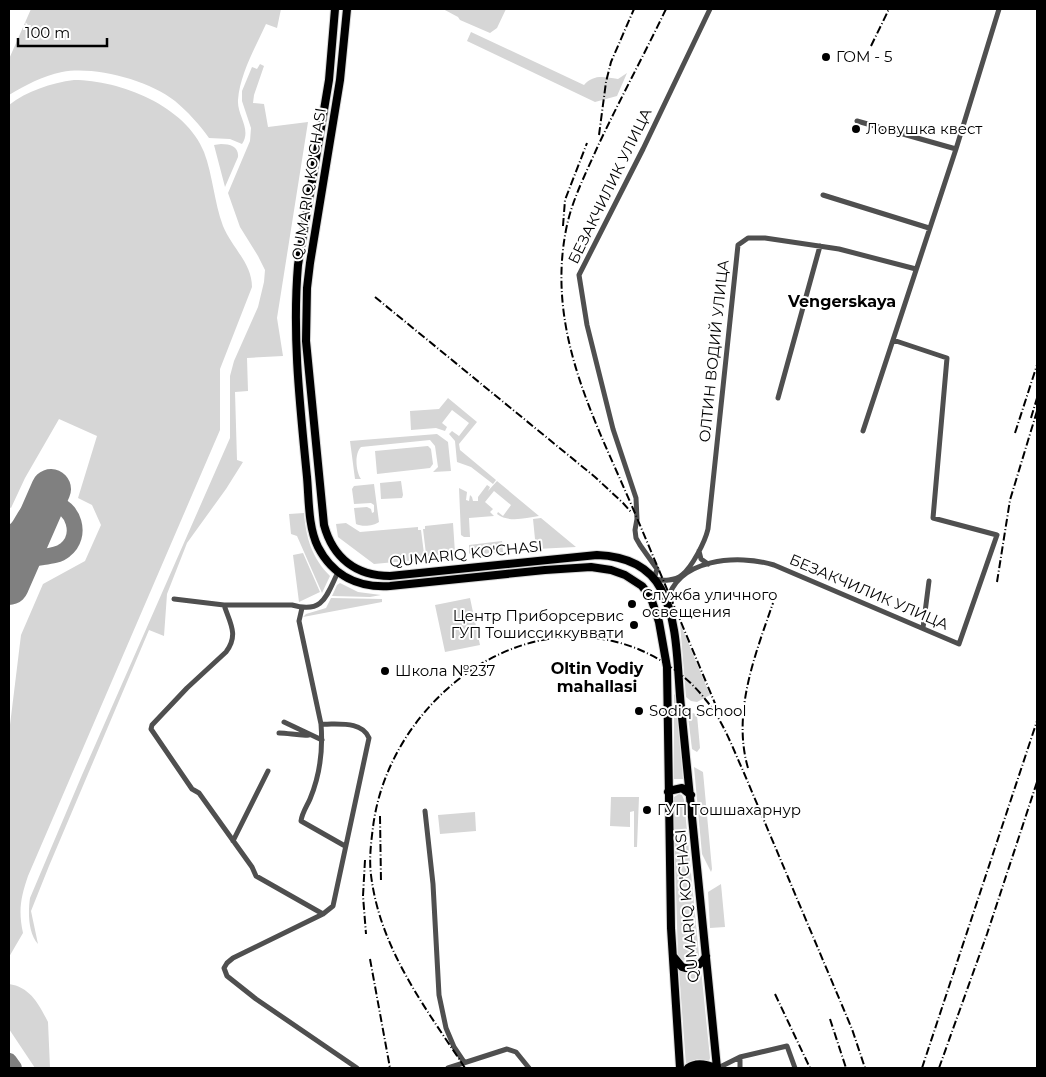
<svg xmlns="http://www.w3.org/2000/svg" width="1046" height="1077" viewBox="0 0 1046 1077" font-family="Montserrat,sans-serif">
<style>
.green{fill:#d6d6d6}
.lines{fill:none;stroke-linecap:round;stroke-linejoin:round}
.taxiway{stroke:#808080;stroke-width:16}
.runway{stroke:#808080;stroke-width:40}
.primary-casing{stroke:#dbdbdb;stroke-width:10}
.street{stroke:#4f4f4f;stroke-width:5}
.primary{stroke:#000;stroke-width:8}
.rail{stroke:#000;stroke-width:2;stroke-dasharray:8 2.5 1 2.5;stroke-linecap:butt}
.poi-dot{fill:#000;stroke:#fff;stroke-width:2}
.labels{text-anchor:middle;stroke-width:4;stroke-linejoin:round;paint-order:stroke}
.poi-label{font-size:15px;fill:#000;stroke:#fff;text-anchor:start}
.street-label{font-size:15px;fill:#000;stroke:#fff}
.neighbourhood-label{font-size:16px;font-weight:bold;fill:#000;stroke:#fff}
</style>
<rect width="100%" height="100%" fill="#fff"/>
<path class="green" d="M31,9H281L277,28L266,24C255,48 240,74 238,100C237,116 252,129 242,144L230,139L209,138C199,124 188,112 175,101C148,80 95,66 62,72C42,76 26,85 9,95V59Z
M443,9L457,10L458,9H506L497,28L490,33L460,20L458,17Z
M471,32L584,85C594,74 604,77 618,79L627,73L617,96L595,102L467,41Z
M260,64L264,66L254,95L253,103L264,104L268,127L308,122L277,318L283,356L247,358L248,391L235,392L237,460L243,462L226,489L187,543L167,594L164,636L149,630L49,866L31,911L38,944C28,933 28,912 30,898L82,775L230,438V376L234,361L258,307L264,282L265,270L258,256L240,227L228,193L250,141L251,128L242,101V91L252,67L257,69Z
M74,80C120,80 186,106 204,152C213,176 214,202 223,226C232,248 252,263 252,287L220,369V430L28,876C21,897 18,910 23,933L9,957V733L21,635L43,584L85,561L101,525L92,505L78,498L97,436L59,419L25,478L11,508L9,507V105C27,91 51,83 74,80Z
M221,144C231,144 239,147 238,157L225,187L214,145Z
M448,398L477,422L459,444L460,450L496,480L493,484L471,467L457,462L455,441L449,434L452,431L459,436L469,423L452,410L442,423L447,427L445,431L436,428L411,430L410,411L439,409Z
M437,434L448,442L451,471L433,472L438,467L435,446L430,440L361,447C354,454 356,472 361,479H355L350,441Z
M428,446L431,449L433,464L430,468L377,474L375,451Z
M401,481L403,495L402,498L381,499L380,483Z
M497,481L539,516C525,518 509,523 497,514L498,512L503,516L511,505L494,491L485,502L493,509L490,512L494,516L469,518L470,537H464L461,535L459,488L467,492L466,500L469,501L470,495L472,497L473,501H478V497L487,485L490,487L488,491Z
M374,484L379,522C374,526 362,527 356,524L354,508L367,507L371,509L372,513L374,512V505L371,503L354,504L352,489L354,486Z
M304,513C306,538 312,558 330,576L322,593L297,536L291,534L289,514Z
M541,518L576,547L536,549L533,519Z
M346,523L360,532L418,527V530H421L424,554L422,555V558H416V560L374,564L338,537L336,524Z
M453,523L455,553L428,556L426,554L423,529H425V526Z
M502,541L503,552L471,555L469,553V545Z
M303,553L320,592L299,602L293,555Z
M340,583L358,592L381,595L370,597L332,596L337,585Z
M331,598L382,599V602L303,617L306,614L326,608Z
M470,598L480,645L445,652L435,605Z
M680,623L710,695L697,702L691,701L686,697Z
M675,694L683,779H674V695Z
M693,713L697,715L700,748L697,752L692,749L688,716Z
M694,767L703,772L712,869L711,872L702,854Z
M679,794L682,795L684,800L699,955C695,965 684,963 678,956L673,800L674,797Z
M611,797H639L637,847H634V811L630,812V827L610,826Z
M475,812L476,831L440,834L438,815Z
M721,884L725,927L710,928L708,892Z
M701,969L710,1058L709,1061L697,1059L686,1065L679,971L690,973Z
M9,984C30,987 39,1004 48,1022L50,1068H35L9,1029Z"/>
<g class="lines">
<path class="taxiway" d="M9,532C25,534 21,498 52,503C74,506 83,536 65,550C59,555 51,556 43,557C26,560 21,559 11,544
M11,543L15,561L12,579
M9,1061L14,1068"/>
<path class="runway" d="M9,585L51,489"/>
<defs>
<path id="primary" d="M335,9L329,80L298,265C292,336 300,406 307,477C309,499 308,527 318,547C333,576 359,588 390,586L545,570L591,567L611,570L625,575L642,586L651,598L659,622L667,667L671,928L680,1068
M347,9L340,80L310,263L307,288L306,341L324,525C333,558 356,576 390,576L597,555C623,556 648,565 661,589C679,622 677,670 681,707C694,828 705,948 717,1068
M668,792L673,790L682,788L691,795
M673,956L682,967C693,971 700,966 706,956
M688,1068C696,1062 706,1064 715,1068"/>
</defs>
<use href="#primary" class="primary-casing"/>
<path class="street" d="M710,9L643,149L579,275L587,325L613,429L636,498L637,519L635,530L636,538L640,545L657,569L654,579C663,581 675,581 682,575C692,567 705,542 708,529L738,245L748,238H765L839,249L916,269
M857,121L956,149
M823,195L929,228
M778,398L820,246
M863,431L956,149L999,9
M699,551L701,559L708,564
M174,599L224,605H292C323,614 326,597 338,572
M667,602C677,558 738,554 774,565L959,644L997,535L933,518L947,358L893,340
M224,605C230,623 239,635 226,652L187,688L152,725L151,729L192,789L199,793L252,867L256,876L323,914
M302,608L299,621L321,724C323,749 320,775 310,799C307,806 302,813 301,821L345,846
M923,628L929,581
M284,722L322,740
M321,724C336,725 362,720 369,738L333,906L323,914L233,958L227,963L224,968L227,976L256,999L357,1068
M279,733C289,733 299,736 309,735
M425,811L433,884L439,995L446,1028L454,1047L464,1062
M233,841L268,771
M740,1057L787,1046L795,1068
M448,1068L507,1049L516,1052L529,1068
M718,1068L740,1057V1068"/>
<use href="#primary" class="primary"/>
<path class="rail" d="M666,9C644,55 619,101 597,148C586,173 573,198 567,225C544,332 597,423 637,518C663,580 690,643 716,706
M871,46L889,9
M599,135L606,82L611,62L634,9
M563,226L565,200L587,143
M375,297L595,477L623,503L631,512
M1031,418L1037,398
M1015,433L1037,365
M997,582L1010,500L1037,411
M748,768C732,713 755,655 773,603
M380,816L381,882
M365,860L363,896L366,934
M370,959L390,1068
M775,994L810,1068
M830,1019L846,1068
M465,1068C425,1007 380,949 371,875C369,859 371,843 373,827C388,706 516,600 638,649C664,660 688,677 705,699C723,720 733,749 744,773L852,1029L865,1068
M922,1068L1037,721
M939,1068L987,934L1037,782"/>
</g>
<g class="poi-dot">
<circle cx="826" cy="57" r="5"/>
<circle cx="856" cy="129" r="5"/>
<circle cx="632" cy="604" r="5"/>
<circle cx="634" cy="625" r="5"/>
<circle cx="385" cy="671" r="5"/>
<circle cx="639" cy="711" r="5"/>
<circle cx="647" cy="810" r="5"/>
</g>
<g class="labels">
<g class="poi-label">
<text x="836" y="62">ГОМ - 5</text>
<text x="866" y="134">Ловушка квест</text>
<text x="642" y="600">Служба уличного<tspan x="642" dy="17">освещения</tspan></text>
<text x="624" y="621" text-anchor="end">Центр Приборсервис<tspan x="624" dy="17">ГУП Тошиссиккуввати</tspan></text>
<text x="395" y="676">Школа №237</text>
<text x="649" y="716">Sodiq School</text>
<text x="657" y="815">ГУП Тошшахарнур</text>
</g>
<g class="street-label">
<text transform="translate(309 184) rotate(-81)" y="5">QUMARIQ KO'CHASI</text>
<text transform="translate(610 186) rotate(-64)" y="5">БЕЗАКЧИЛИК УЛИЦА</text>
<text transform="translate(714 351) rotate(-84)" y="5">ОЛТИН ВОДИЙ УЛИЦА</text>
<text transform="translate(466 554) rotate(-6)" y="5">QUMARIQ KO'CHASI</text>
<text transform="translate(869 592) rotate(23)" y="5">БЕЗАКЧИЛИК УЛИЦА</text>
<text transform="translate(687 906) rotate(-95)" y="5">QUMARIQ KO'CHASI</text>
</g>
<g class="neighbourhood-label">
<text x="842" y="307">Vengerskaya</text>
<text x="597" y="674">Oltin Vodiy<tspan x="597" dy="18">mahallasi</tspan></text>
</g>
</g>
<rect width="1046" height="1077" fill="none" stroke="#000000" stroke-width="20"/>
<path d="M18 38v8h89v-8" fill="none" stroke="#000000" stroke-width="2.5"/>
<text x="25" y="38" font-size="15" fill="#000000" stroke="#ffffff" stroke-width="4" paint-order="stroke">100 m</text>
</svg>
